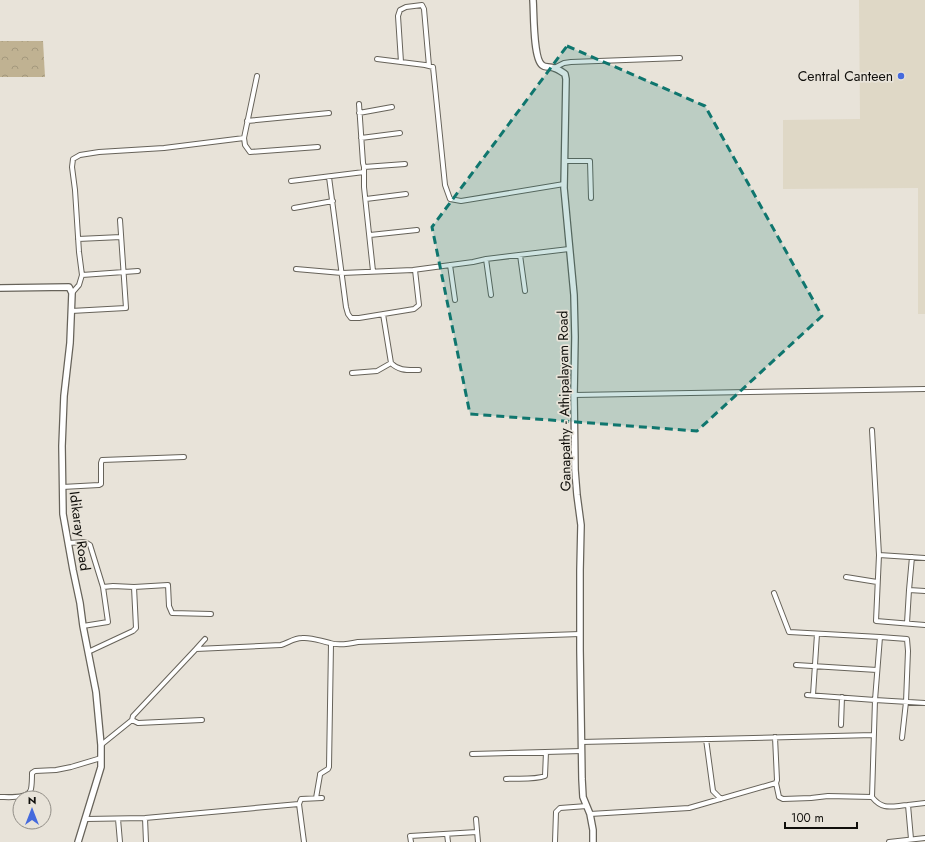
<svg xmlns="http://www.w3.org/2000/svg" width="925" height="842" viewBox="0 0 925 842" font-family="Jost,sans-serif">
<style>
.built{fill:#dfd8c6}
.forest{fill:url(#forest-crowns)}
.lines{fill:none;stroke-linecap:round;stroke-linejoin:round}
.street-casing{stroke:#67635a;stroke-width:6}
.secondary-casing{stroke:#67635a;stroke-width:8}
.street{stroke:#fff;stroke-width:4}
.secondary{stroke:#fff;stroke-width:5.5}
.marked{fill:#0f766e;fill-opacity:0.2;stroke:#0f766e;stroke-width:3;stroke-dasharray:8 5;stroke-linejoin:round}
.poi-dot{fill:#456add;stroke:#e8e3d9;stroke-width:1.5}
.labels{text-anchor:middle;stroke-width:3.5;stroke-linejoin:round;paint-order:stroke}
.poi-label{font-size:14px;fill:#100f0b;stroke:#e8e3d9;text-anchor:end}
.street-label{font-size:14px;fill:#100f0b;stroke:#e8e3d9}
</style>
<defs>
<pattern id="forest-crowns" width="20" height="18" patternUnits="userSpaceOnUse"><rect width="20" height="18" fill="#c0b292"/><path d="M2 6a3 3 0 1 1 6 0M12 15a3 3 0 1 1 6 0" fill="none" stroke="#a4987d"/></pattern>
</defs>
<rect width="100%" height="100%" fill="#e8e3d9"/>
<path class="built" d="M859,0H925V314H918V188L783,189V120L860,119Z"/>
<path class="forest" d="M0,41H43L45,77H0Z"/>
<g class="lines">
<defs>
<path id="street" d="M377,59L425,65L433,67L445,185L450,199L461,201L564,184
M401,62L398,16L400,10L406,7L422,5L424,9L429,66
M554,68L564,63L571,62L680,58
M359,104L363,163L364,167V187L373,271
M359,113L392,107
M247,121L329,113
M244,138L245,145L250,152L318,147
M361,138L400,133
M564,161H590L591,198
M364,167L405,164
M329,177L346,307L348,314L351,318H359L414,309L419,305L415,270
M291,181L364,172
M366,199L406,194
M294,208L333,201
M370,235L417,230
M78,239L121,237
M520,255L525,291
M486,259L491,295
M450,265L455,300
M296,269L342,273L413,270L473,262L486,259L569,249
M82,275L138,271
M72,293L79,285L82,275L79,252L75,190L72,167L73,159L80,155L99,152L164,148L244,138L257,76
M71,311L126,308L120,220
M391,363C399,371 407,370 419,370
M352,373L377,371L391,363L383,314
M574,395L925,389
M872,430L879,555L876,621L925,625
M62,487L99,485L101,484V463L102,460L184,457
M68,543L85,542L90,545L103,587L108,622L83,626
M879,555L925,558
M846,577L877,582
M103,587L113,586L134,587L168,585L169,606L172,613L211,614
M909,590L925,591
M774,593L789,632L880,637L875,700L807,695
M907,623L909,590L912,557
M880,637L907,639L908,651L906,702L902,738
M205,639L196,649L281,645C288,643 294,638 302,638C312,637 320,641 330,643C339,646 349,644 358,642L580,634
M88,652L133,631L136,628L134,587
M796,665L877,670
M813,695L817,634
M132,720L138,723L202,720
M841,725L842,697
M775,737L777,780L776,783L779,797L783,799L811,798L828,796L872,797
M706,739L713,791L721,799
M581,742L874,735
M101,745L132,720L133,716L196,649
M472,754L582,751
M506,779C518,778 535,780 545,776L546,752
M0,797C9,797 29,799 31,789C32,784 32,778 32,773L35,771L56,770L71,767L101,758
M316,798L320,775V774L328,769L329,767L331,644
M908,805C892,806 883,811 872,797L875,700L925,703
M590,814L689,808L776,783
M145,818L146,842
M86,819L145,818L299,804
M118,819L120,842
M476,819L478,842
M447,834L448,842
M911,839L908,805L925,803
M304,842L299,804L301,799L322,798
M411,842L410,836L477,832
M555,842L556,812L560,808L587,806
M889,842L925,838"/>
<path id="secondary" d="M533,0C534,12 533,58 542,65C545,68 550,66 554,68C558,69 562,72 565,74L566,79L564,188L574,295L575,337L574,395L575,470L577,495L581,525L580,570V650L582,779L583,797L590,814L593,830V842
M0,288L69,287L72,293L70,343L64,396L62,446L63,514L73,570L80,603L83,626L96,692L101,745V767L78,842"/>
</defs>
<use href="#street" class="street-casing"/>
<use href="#secondary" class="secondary-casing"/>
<use href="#street" class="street"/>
<use href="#secondary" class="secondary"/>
</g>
<path class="marked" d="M567,46L705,106L822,316L697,431L470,414L432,227Z"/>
<circle class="poi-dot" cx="901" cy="76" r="4"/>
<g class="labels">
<g class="poi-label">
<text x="893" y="81">Central Canteen</text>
</g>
<g class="street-label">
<text transform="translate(564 401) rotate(-91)" y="5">Ganapathy - Athipalayam Road</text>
<text transform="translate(80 531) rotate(82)" y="5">Idikaray Road</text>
</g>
</g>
<g transform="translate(32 810)"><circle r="19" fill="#e8e3d9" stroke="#928e87"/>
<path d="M0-3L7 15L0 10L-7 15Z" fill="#456add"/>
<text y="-6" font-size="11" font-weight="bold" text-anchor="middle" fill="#100f0b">N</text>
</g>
<path d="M785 822v6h72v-6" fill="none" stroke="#100f0b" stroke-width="2"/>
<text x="791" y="822" font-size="12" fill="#100f0b" stroke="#e8e3d9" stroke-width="3" paint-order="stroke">100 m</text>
</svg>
